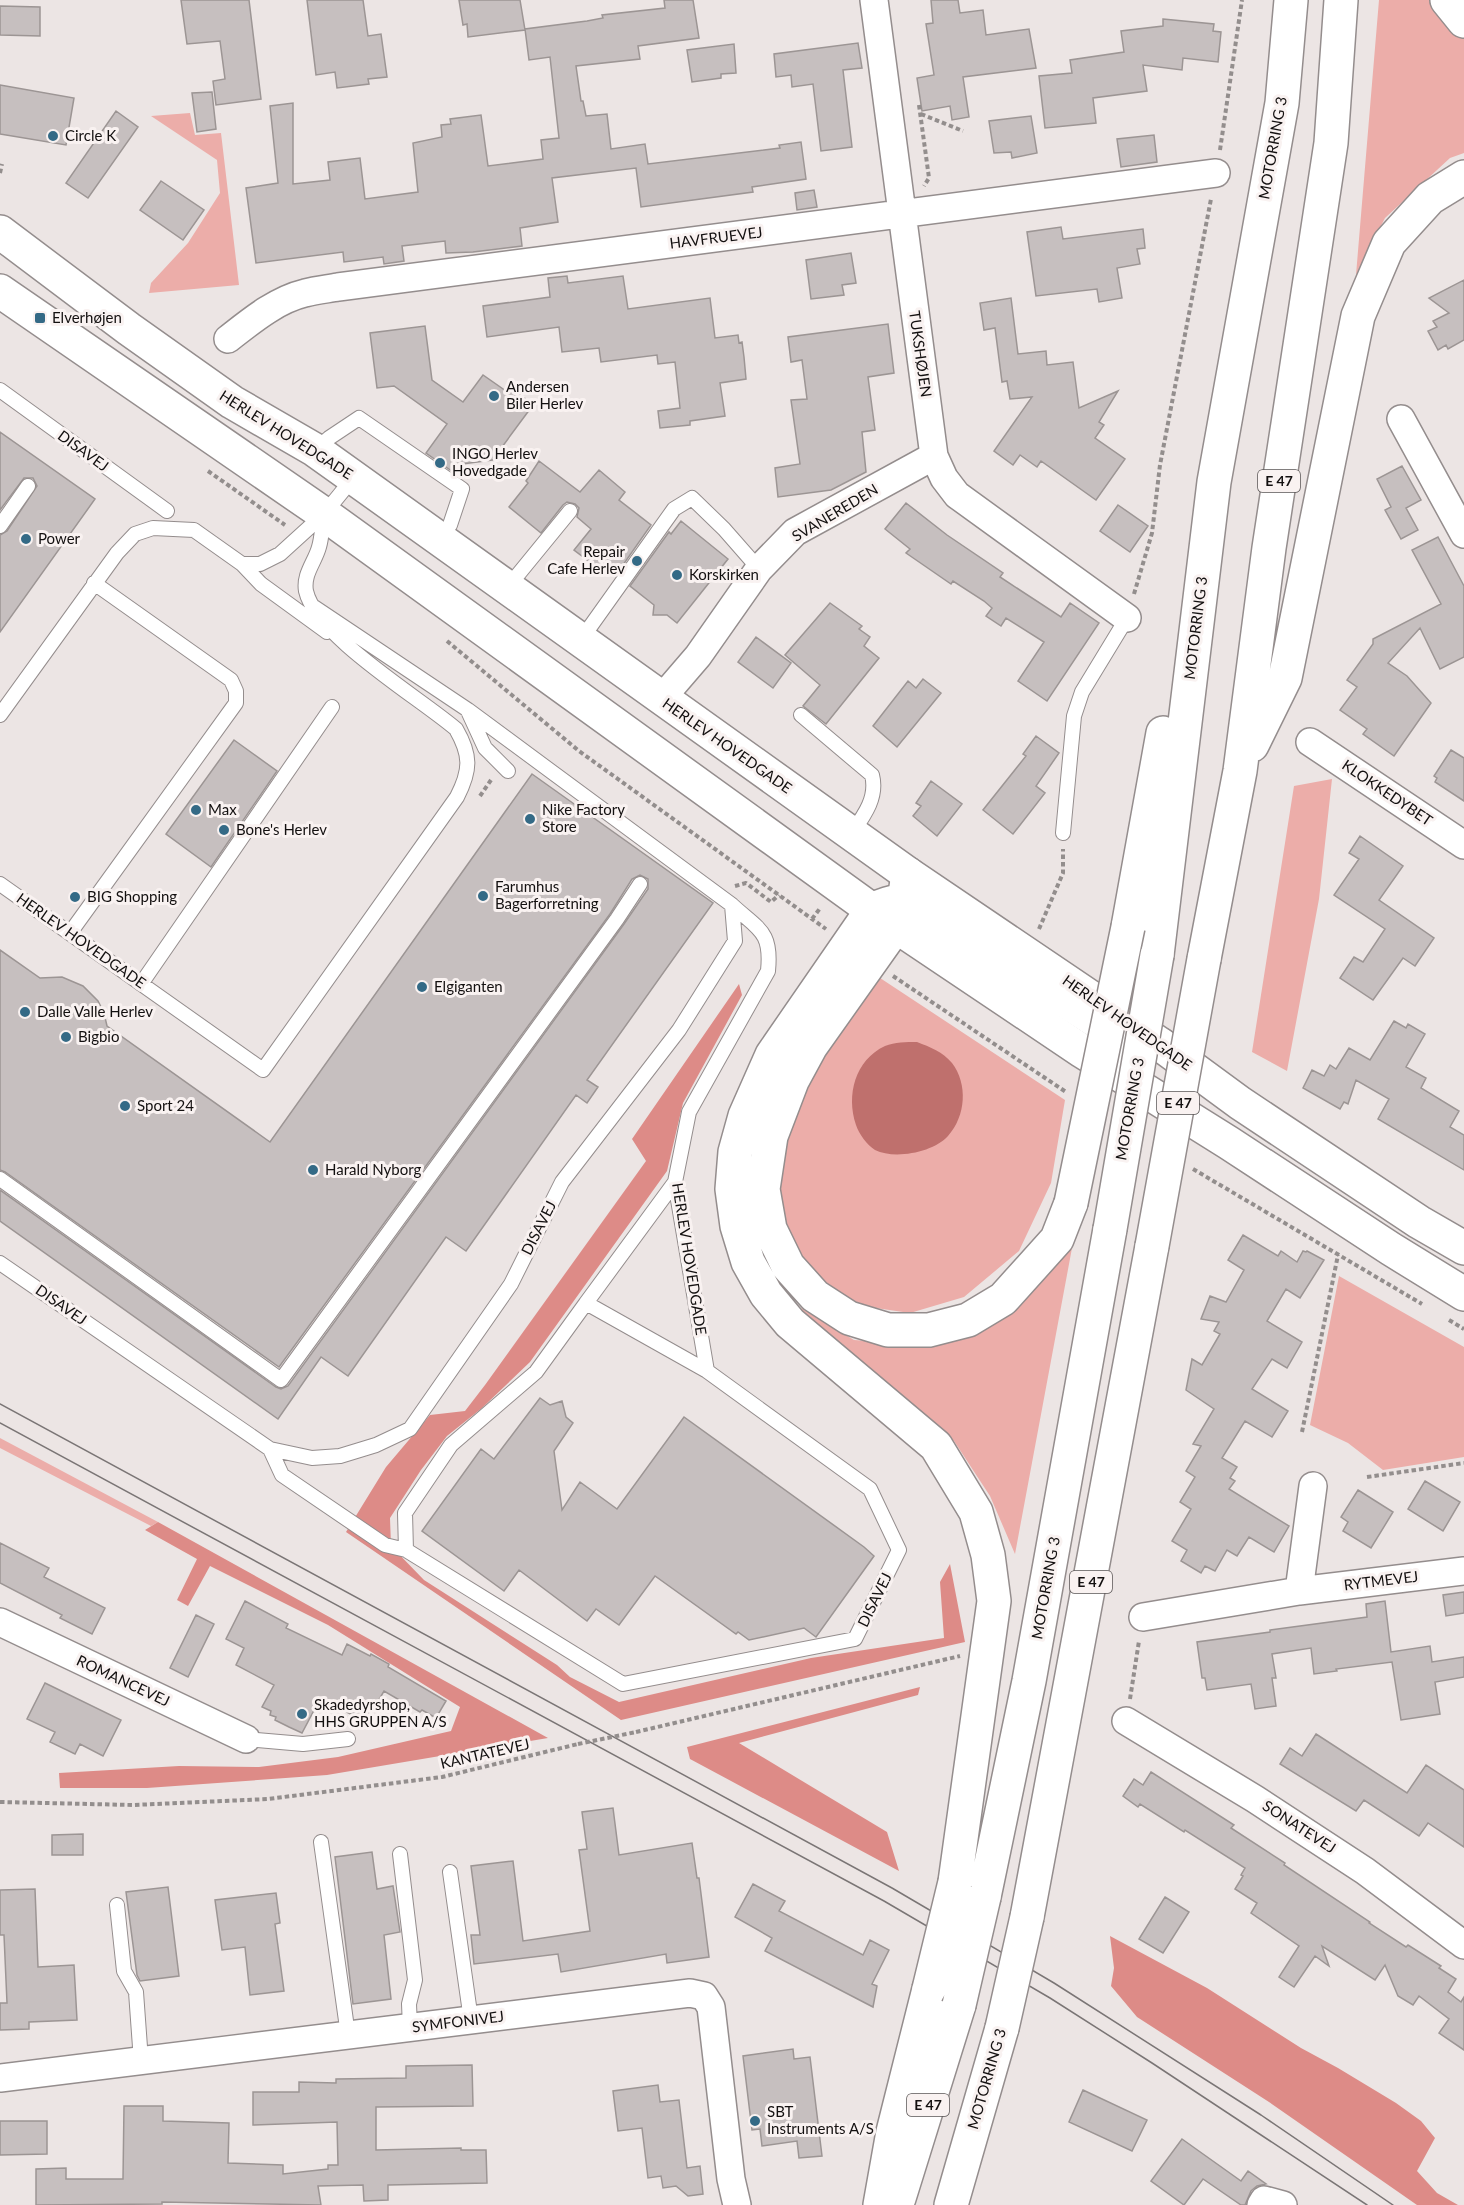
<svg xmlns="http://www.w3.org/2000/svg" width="1464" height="2205" viewBox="0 0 1464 2205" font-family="Lato,sans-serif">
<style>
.green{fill:#ecada9}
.forest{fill:#dd8b87}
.water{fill:#bf706d}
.building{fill:#c6bfbf;stroke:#9c9594;stroke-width:1.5}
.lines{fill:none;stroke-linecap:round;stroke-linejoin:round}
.lane-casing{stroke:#948d8d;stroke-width:16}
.street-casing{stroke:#948d8d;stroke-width:30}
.secondary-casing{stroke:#948d8d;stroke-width:36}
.highway-casing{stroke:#948d8d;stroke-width:36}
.path{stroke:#938e8d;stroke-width:4;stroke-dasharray:4.5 3;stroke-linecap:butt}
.lane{stroke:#fff;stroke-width:14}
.street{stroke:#fff;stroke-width:27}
.secondary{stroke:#fff;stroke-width:33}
.highway{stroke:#fff;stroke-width:33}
.tram{stroke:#7a7575;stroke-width:1.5}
.highway-bridge-casing{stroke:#948d8d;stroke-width:36;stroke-linecap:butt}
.path-bridge{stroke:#938e8d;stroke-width:4;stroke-dasharray:4.5 3;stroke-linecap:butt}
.highway-bridge{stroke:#fff;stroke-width:33}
.poi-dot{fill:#346a86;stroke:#f9f2f1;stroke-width:2}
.labels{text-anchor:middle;stroke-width:6;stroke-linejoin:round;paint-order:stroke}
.shield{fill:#f9f2f1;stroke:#585454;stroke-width:1.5}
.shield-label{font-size:14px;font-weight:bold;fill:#131010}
.poi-label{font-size:15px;fill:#131010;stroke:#f9f2f1;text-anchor:start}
.street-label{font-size:15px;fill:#131010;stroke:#f9f2f1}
</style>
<rect width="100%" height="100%" fill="#ece5e4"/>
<path class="green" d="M1379,0H1436L1464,35V153L1450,158L1385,218L1356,275Z
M190,113L195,135L221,133L239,285L149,293L151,283L188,243L220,193L217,160L151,116Z
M1332,779L1319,899L1287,1071L1252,1052L1294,786Z
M874,974L1065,1100L1051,1183L1019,1251L964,1297L910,1313L862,1306L820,1282L783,1228L779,1159L814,1060Z
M1072,1248L1015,1554L990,1496L954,1441L833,1349L794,1304L854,1340L933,1346L1003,1318Z
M1339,1276L1464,1347V1457L1383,1470L1348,1443L1310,1425Z
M0,1438L158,1522L151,1526L0,1448Z"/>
<path class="forest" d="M739,984L742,995L683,1103L667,1171L530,1362L482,1408L447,1436L421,1470L390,1518L391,1546L424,1580L557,1665L570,1677L619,1702L811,1658L944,1638L940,1582L950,1564L965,1642L621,1720L346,1532L386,1467L430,1415L465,1411L485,1385L646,1161L632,1139Z
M158,1522L548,1738L327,1775L147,1788H60L59,1773L179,1766L259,1767L338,1757L451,1731L460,1707L328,1625L210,1566L188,1606L177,1600L197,1559L145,1530Z
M920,1687L918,1695L739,1743L887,1832L899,1871L690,1759L687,1747Z
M1110,1936L1207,1988L1301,2048L1338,2068L1396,2103L1421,2121L1435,2138L1417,2171L1437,2193L1458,2205H1417L1269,2102L1137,2017L1111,1986L1114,1968Z"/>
<path class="water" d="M917,1042C930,1047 943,1052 952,1063C968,1084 966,1116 948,1136C934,1152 895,1160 875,1150C867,1145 859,1134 856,1125C846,1095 855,1060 885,1046C895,1042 906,1042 917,1042Z"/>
<path class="building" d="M181,0H249L261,99L216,105L213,81L225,79L220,41L187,44Z
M307,0H363L368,36L381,34L387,77L368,79L369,84L337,88L335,72L316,75Z
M459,0H520L525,30L468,37L467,24L463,25Z
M664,0H693L699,38L638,46L640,59L576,66L581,101H583L586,116L607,114L611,149L645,144L648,164L780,148L779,145L801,142L806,179L752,187L753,192L641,207L636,168L552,178L558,222L520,228L522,246L473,252L446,253L445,241L402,246L404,261L384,264L383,257L344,262L343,252L256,263L246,188L278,183L270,106L293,103V184L330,180L328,162L360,158L365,199L418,192L413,143L442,137L441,125L451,124L450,119L481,115L488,166L543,159L541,140L559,138L550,57L529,60L525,29L587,21L603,18L602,15L665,8Z
M931,0H958L960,13L983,10L986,35L1029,29L1036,68L963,77L969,117L952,120L950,106L922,111L917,78L934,75L926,24L933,23Z
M0,6L40,7V36L0,35Z
M1163,19L1214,24L1213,31L1221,32L1218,62L1183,58L1182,70L1143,65L1147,91L1093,98L1096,123L1045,128L1039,76L1072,73L1070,60L1124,52L1121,31L1163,26Z
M858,43L862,68L843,70L852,147L821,151L813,84L792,87L791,75L776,77L774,54Z
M734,44L736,73L721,74V78L692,82L687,50Z
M0,85L74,98L66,145L0,134Z
M212,92L216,129L197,132L192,93Z
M116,111L138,127L88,198L66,183Z
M1031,116L1037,153L1012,158L1011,152L994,153L989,121Z
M1154,135L1157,162L1121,167L1117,139Z
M161,181L204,210L183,240L140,210Z
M814,190L817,207L797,210L795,193Z
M1061,227L1063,239L1143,229L1145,248L1137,249L1140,264L1117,268L1122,298L1099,302L1097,289L1036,296L1027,232Z
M851,253L856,283L842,285L844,295L811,299L806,260Z
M567,276L568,283L623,276L628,309L710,298L715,338L738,335L739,343L742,342L744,357L746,379L720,383L725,416L690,421V425L660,428L658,411L680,408L675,362L658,364L657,355L601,362L599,348L562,352L559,327L487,337L483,306L550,297L548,278Z
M1464,280V340L1448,349L1446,345L1438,350L1428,331L1437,327L1433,321L1449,313L1429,298Z
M1011,298L1018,354L1046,351L1047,365L1073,362L1079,408L1118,391L1099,422L1104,425L1095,438L1125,459L1096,500L1041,461L1037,467L1020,455L1013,465L994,451L1032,397L1010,399L1007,381L1002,382L995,328L984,330L980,303Z
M888,324L894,373L868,377L875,430L862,432L866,472L831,490L778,497L775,468L800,464L791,400L807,399L802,360L791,362L788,337Z
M425,326L432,380L463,402L483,375L506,391L509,387L527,400L524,404L530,409L502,447L516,457L462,464L456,474L426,453L447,424L394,386L377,388L370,333Z
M0,432L95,499L0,632V535L7,531L37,486L33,478H24L0,510Z
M539,461L580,492L599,470L625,492L619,500L651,525L616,575L606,567L603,572L574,550L591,529L577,517L579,508L575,504L567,502L563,505L541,533L509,507L528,483L526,481Z
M1402,466L1421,500L1406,508L1418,530L1401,539L1385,510L1391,507L1377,479Z
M906,503L947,535L1003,573L1000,577L1061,617L1070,603L1099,623L1047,701L1018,681L1044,642L1006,618L1001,626L986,616L992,608L984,601L953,581L951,584L906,553L910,549L885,529Z
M1118,505L1148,526L1130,552L1100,531Z
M681,521L728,559L677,623L667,615H653L654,605L630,586L669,532L671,534Z
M1438,537L1464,586V657L1440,669L1420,628L1388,663L1407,676L1431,703L1394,756L1363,734L1367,729L1340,710L1357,687L1347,680L1373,644V639L1441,604L1412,550Z
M830,603L862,626L859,629L870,637L864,646L879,658L826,724L803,706L820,685L785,655Z
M756,637L791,663L773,688L738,662Z
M923,679L941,693L897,747L873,726L908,681L916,688Z
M1036,736L1059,753L1036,786L1045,793L1013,834L983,810L1026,756L1023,754Z
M234,740L277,771L211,867L166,834Z
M1451,750L1464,758V801L1435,782L1437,778L1434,776Z
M532,774L713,903L587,1080L598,1087L587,1103L576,1095L466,1251L446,1237L348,1376L321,1357L278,1419L0,1221V1190L276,1387L281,1389L288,1386L624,924L648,889V879L640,875L632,879L610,914L279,1367L5,1172L0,1170V950L40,978L62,977L83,986L98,1001L104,1013L107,1026L270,1142Z
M931,781L962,804L937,836L913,816L921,806L916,803Z
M1360,836L1403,866L1379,900L1434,938L1415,966L1403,958L1373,1000L1340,978L1354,957L1363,962L1385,929L1334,895L1359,859L1349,853Z
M1394,1021L1406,1028L1408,1024L1425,1034L1406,1067L1426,1078L1421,1088L1459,1111L1450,1127L1464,1135V1170L1378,1119L1389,1099L1356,1080L1348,1104L1344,1102L1340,1109L1303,1088L1312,1070L1324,1076L1330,1065L1336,1069L1349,1048L1370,1060Z
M1243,1235L1278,1256L1281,1251L1297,1262L1303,1251L1306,1252L1307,1251L1324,1260L1300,1298L1286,1289L1267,1321L1302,1342L1287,1368L1272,1359L1252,1389L1288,1411L1272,1437L1245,1421L1222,1458L1237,1467L1230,1478L1235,1481L1229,1489L1289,1526L1274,1552L1249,1537L1237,1556L1227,1550L1215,1571L1205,1566L1201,1573L1181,1561L1187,1550L1172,1541L1191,1509L1180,1502L1195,1477L1186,1471L1201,1446L1193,1444L1214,1409L1186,1390L1192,1359L1202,1365L1220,1334L1214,1331L1219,1322L1201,1319L1210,1296L1226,1302L1244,1270L1228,1260Z
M540,1398L550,1405L562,1401L566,1417L573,1423L554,1451L562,1510L580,1482L617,1509L684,1417L864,1547L874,1556L816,1637L804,1628L749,1640L738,1632L736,1634L655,1576L619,1625L596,1609L587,1621L519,1570L504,1591L422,1531L481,1449L494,1459Z
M1425,1481L1460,1502L1443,1531L1408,1509Z
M1358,1490L1393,1512L1371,1548L1343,1531L1348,1522L1341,1517Z
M0,1543L49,1568L44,1577L105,1608L92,1634L60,1618L62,1615L0,1583Z
M1464,1592V1613L1446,1616L1443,1595Z
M245,1601L288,1624L286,1628L342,1655L347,1644L370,1656L371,1654L389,1664L388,1667L446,1701L436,1718L422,1710L420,1712L384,1691L366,1722L335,1706L332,1710L320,1699L302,1733L289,1727L275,1720L276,1717L270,1715L271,1711L262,1707L274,1685L236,1665L244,1648L226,1639Z
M1385,1601L1391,1652L1430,1646L1432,1662L1464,1657V1677L1435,1682L1440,1714L1401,1720L1392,1662L1336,1669L1337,1671L1314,1674L1311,1648L1272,1654L1276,1678H1272L1276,1706L1255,1709L1251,1684L1207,1690L1205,1678H1202L1197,1642L1270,1632V1630L1367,1617L1366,1604Z
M196,1615L214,1624L188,1677L170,1668Z
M45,1683L121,1720L103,1756L80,1744L75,1754L50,1742L55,1732L27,1719Z
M1316,1734L1407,1793L1426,1765L1464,1790V1847L1428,1823L1419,1836L1364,1800L1356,1811L1280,1764L1290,1748L1302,1756Z
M1151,1772L1234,1825L1231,1828L1285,1863L1284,1865L1370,1922L1369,1923L1406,1947L1408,1945L1441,1966L1439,1968L1456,1979L1448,1992L1461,2002L1464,1997V2050L1439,2033L1449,2019L1419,1996L1413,2005L1398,1996L1385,1965L1375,1980L1322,1946L1329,1966L1315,1956L1294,1987L1279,1977L1299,1946L1251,1913L1257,1903L1235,1889L1243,1876L1241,1875L1245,1868L1185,1830L1184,1832L1140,1804L1138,1807L1123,1796L1134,1779L1143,1785Z
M613,1808L619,1855L692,1843L697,1878H699L709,1957L667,1963L666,1954L561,1972L558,1954L474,1964L471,1935H480L471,1866L513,1861L523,1941L590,1931L579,1850L587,1849L582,1812Z
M83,1834V1855H52V1835Z
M372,1852L377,1889L393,1886L400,1932L384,1935L391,1999L353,2004L335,1857Z
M753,1884L785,1901L779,1911L863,1955L870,1940L889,1950L872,1984L877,1986L873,2007L765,1951L772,1938L735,1917Z
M168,1887L179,1976L140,1981L137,1975L126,1892Z
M35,1889L38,1967L74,1965L77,2020L29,2022V2029L0,2030V2003H7L4,1935H0V1890Z
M276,1893L280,1923L275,1924L284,1991L250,1995L245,1947L222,1950L215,1900Z
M1165,1897L1189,1912L1163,1953L1139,1939Z
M793,2049L794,2059L810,2057L822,2156L799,2158L797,2141L762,2146L760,2129L752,2130L743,2056Z
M472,2065L473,2106L376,2107V2150L461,2148V2150H486L487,2183L388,2185V2200L364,2201L363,2185L318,2186L321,2205L162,2202V2204L36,2205V2169L66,2168V2179H123L124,2106H163V2121L229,2123L228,2163L283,2165V2174L328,2169V2165H338L337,2122L253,2125V2092H299V2082L336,2083V2079L406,2078V2066Z
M658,2085L660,2102L679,2100L687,2168L700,2166L703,2194L688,2196L676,2186L663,2188L661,2176L648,2178L642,2128L618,2131L613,2091Z
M1083,2090L1147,2120L1132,2151L1069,2122Z
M0,2121H47V2154L0,2155Z
M1182,2139L1241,2181L1248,2171L1266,2184L1257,2186L1251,2191L1245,2205H1241L1203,2179L1184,2205L1151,2181Z"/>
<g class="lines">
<defs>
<path id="lane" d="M0,390L167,511
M315,450L329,438L359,418L462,489L450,525L440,539
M0,526L28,486
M242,564H260L280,554L324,514L354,477
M507,588L570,511
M314,607L468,710L732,905C759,930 772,931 768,971L689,1112L675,1182L707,1371
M580,641L674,509L692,498L724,529L759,569
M468,711L485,748L508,771
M0,715L117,553L135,534L153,528L194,530L242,564L261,584L327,632
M801,715L872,775C878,798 863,817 851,834
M1063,833L1074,716L1082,692L1127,618
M0,884L263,1070L457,797C471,770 471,755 456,729C420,698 316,636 306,591C303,574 315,562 319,547C322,537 322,526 324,516
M70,933L236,703V691L231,680L94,583
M141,984L332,707
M0,1179L281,1380L617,919L640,884
M0,1263L270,1449L312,1458L340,1456L376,1445L410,1429L511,1284L562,1182L679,1030L735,941L732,905
M586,1303L707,1371L870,1489L899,1550L855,1639L623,1684L406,1550L405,1513L451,1445L536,1372Z
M586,1303L675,1182
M270,1449L282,1475L385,1545L406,1550
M246,1739L303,1744L348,1739
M321,1842L348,2035
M400,1854L415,1980L409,2004L410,2027
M450,1872L471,2020
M117,1905L124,1971L136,1992L141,2061"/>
<path id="street" d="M874,0L934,456L944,478L957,495L1127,618
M228,339C251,321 276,300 305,293C316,290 327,289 338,287L1216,173
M1401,419L1464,534
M661,699L698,656L759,569L795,532L934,456
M1310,742L1464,845
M1299,1591L1313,1486
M1143,1617L1299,1591L1464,1571
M0,1622L246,1739
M1126,1721L1255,1799L1365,1871L1464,1945
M0,2078L690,1993L704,1996L711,2007L731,2179L737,2205
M1261,2205L1264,2200L1283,2205"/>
<path id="secondary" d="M0,232L129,329L232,402L315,450L908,874L1161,1045L1240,1103L1419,1222L1464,1248
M0,291L324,514L872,910L1082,1051L1229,1143L1391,1249L1464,1294"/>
<path id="highway" d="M1447,0L1464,21
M1252,745L1285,678L1358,316L1389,243L1430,198L1464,177
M908,874L904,901L896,926L811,1046L792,1081L771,1136L763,1189L770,1229L788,1266L815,1296L849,1318L888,1330H929L968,1320L1003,1299L1057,1239L1071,1203
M1128,927L1163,733
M1157,955L1214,482L1282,103L1291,0
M1204,959L1240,771L1269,548L1331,143L1341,0
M955,1882L994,1601L988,1555L976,1512L936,1446L790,1323L766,1294L748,1262L737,1226L732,1189L735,1152L745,1116L772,1055L872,910C894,899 900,899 922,909L1129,1042L1161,1045
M984,1897L1029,1681L1110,1229
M1027,1917L1152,1246
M899,2198L959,2005
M880,2205L893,2132L929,1989
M951,2205L1002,2028"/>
</defs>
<use href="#lane" class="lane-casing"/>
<use href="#street" class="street-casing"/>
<use href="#secondary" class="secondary-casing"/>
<use href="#highway" class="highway-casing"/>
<path class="path" d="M919,105L929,178L924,186
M921,114L963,131
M1220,150L1242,0
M0,173L2,164
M208,471L285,525
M1134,594L1152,533L1160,465L1211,199
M447,641L579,751L826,929
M480,796L491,780
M735,886L746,883L771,902L779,895
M812,919L821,907
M1039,929L1063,873V849
M893,976L1066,1092
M1193,1169L1422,1304
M1449,1320L1464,1329
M1302,1432L1338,1255
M1367,1477L1464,1463
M1130,1699L1139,1641
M636,1732L960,1656
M0,1802L133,1805L268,1799L442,1777L578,1744"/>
<use href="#lane" class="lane"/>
<use href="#street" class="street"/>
<use href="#secondary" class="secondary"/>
<use href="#highway" class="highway"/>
<path class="tram" d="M0,1404L892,1888L1054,1983L1261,2115L1393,2205
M0,1423L884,1901L1050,1998L1152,2063L1367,2205"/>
<defs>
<path id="highway-bridge" d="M1071,1203L1128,927
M1110,1229L1157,955
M1152,1246L1204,959
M929,1989L955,1882
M959,2005L984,1897
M1002,2028L1027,1917"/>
</defs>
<use href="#highway-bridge" class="highway-bridge-casing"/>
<path class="path-bridge" d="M578,1744L636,1732"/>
<use href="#highway-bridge" class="highway-bridge"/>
</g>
<g class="poi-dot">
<circle cx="53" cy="136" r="6"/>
<rect x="34" y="312" width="12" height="12" rx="3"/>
<circle cx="494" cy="396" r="6"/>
<circle cx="440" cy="463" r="6"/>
<circle cx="26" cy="539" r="6"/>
<circle cx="637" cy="561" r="6"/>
<circle cx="677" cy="575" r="6"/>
<circle cx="196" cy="810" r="6"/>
<circle cx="530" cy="819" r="6"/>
<circle cx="224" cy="830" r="6"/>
<circle cx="483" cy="896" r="6"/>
<circle cx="75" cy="897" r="6"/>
<circle cx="422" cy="987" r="6"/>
<circle cx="25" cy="1012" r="6"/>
<circle cx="66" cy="1037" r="6"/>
<circle cx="125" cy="1106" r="6"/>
<circle cx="313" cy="1170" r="6"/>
<circle cx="302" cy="1714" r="6"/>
<circle cx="755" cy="2121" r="6"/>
</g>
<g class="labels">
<g class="shield">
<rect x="1258" y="470" width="42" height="22" rx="4.5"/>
<rect x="1157" y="1092" width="42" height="22" rx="4.5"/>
<rect x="1070" y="1571" width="42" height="22" rx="4.5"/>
<rect x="907" y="2094" width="42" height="22" rx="4.5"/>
</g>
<g class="shield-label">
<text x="1279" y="486">E 47</text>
<text x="1178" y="1108">E 47</text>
<text x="1091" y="1587">E 47</text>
<text x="928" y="2110">E 47</text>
</g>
<g class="poi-label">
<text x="65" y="141">Circle K</text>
<text x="52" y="323">Elverhøjen</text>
<text x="506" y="392">Andersen<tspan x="506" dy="17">Biler Herlev</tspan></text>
<text x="452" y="459">INGO Herlev<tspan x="452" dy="17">Hovedgade</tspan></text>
<text x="38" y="544">Power</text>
<text x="625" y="557" text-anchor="end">Repair<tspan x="625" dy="17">Cafe Herlev</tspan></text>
<text x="689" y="580">Korskirken</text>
<text x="208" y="815">Max</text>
<text x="542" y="815">Nike Factory<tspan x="542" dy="17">Store</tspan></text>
<text x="236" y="835">Bone's Herlev</text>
<text x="495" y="892">Farumhus<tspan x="495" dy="17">Bagerforretning</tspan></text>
<text x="87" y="902">BIG Shopping</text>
<text x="434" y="992">Elgiganten</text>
<text x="37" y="1017">Dalle Valle Herlev</text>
<text x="78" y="1042">Bigbio</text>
<text x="137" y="1111">Sport 24</text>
<text x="325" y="1175">Harald Nyborg</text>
<text x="314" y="1710">Skadedyrshop,<tspan x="314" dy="17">HHS GRUPPEN A/S</tspan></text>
<text x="767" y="2117">SBT<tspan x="767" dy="17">Instruments A/S</tspan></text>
</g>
<g class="street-label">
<text transform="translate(1273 148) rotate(-80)" y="5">MOTORRING 3</text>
<text transform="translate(716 238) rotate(-7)" y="5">HAVFRUEVEJ</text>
<text transform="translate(920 354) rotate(82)" y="5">TUKSHØJEN</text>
<text transform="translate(286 435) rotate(32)" y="5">HERLEV HOVEDGADE</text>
<text transform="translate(83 451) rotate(36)" y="5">DISAVEJ</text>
<text transform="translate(835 513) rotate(-31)" y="5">SVANEREDEN</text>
<text transform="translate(1196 628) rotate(-83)" y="5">MOTORRING 3</text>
<text transform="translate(727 746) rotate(35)" y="5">HERLEV HOVEDGADE</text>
<text transform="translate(1387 793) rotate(34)" y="5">KLOKKEDYBET</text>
<text transform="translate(81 941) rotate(35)" y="5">HERLEV HOVEDGADE</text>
<text transform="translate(1127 1023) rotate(35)" y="5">HERLEV HOVEDGADE</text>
<text transform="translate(1130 1109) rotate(-80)" y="5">MOTORRING 3</text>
<text transform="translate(539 1228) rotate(-63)" y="5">DISAVEJ</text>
<text transform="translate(689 1259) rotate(81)" y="5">HERLEV HOVEDGADE</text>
<text transform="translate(61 1305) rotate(35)" y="5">DISAVEJ</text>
<text transform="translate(1381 1581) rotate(-7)" y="5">RYTMEVEJ</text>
<text transform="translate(1046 1588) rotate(-80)" y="5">MOTORRING 3</text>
<text transform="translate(875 1600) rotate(-64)" y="5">DISAVEJ</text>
<text transform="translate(123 1681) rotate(25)" y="5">ROMANCEVEJ</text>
<text transform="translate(485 1754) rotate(-13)" y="5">KANTATEVEJ</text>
<text transform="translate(1299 1827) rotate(33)" y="5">SONATEVEJ</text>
<text transform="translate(458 2022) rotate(-7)" y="5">SYMFONIVEJ</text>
<text transform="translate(987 2079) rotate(-74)" y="5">MOTORRING 3</text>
</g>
</g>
</svg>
